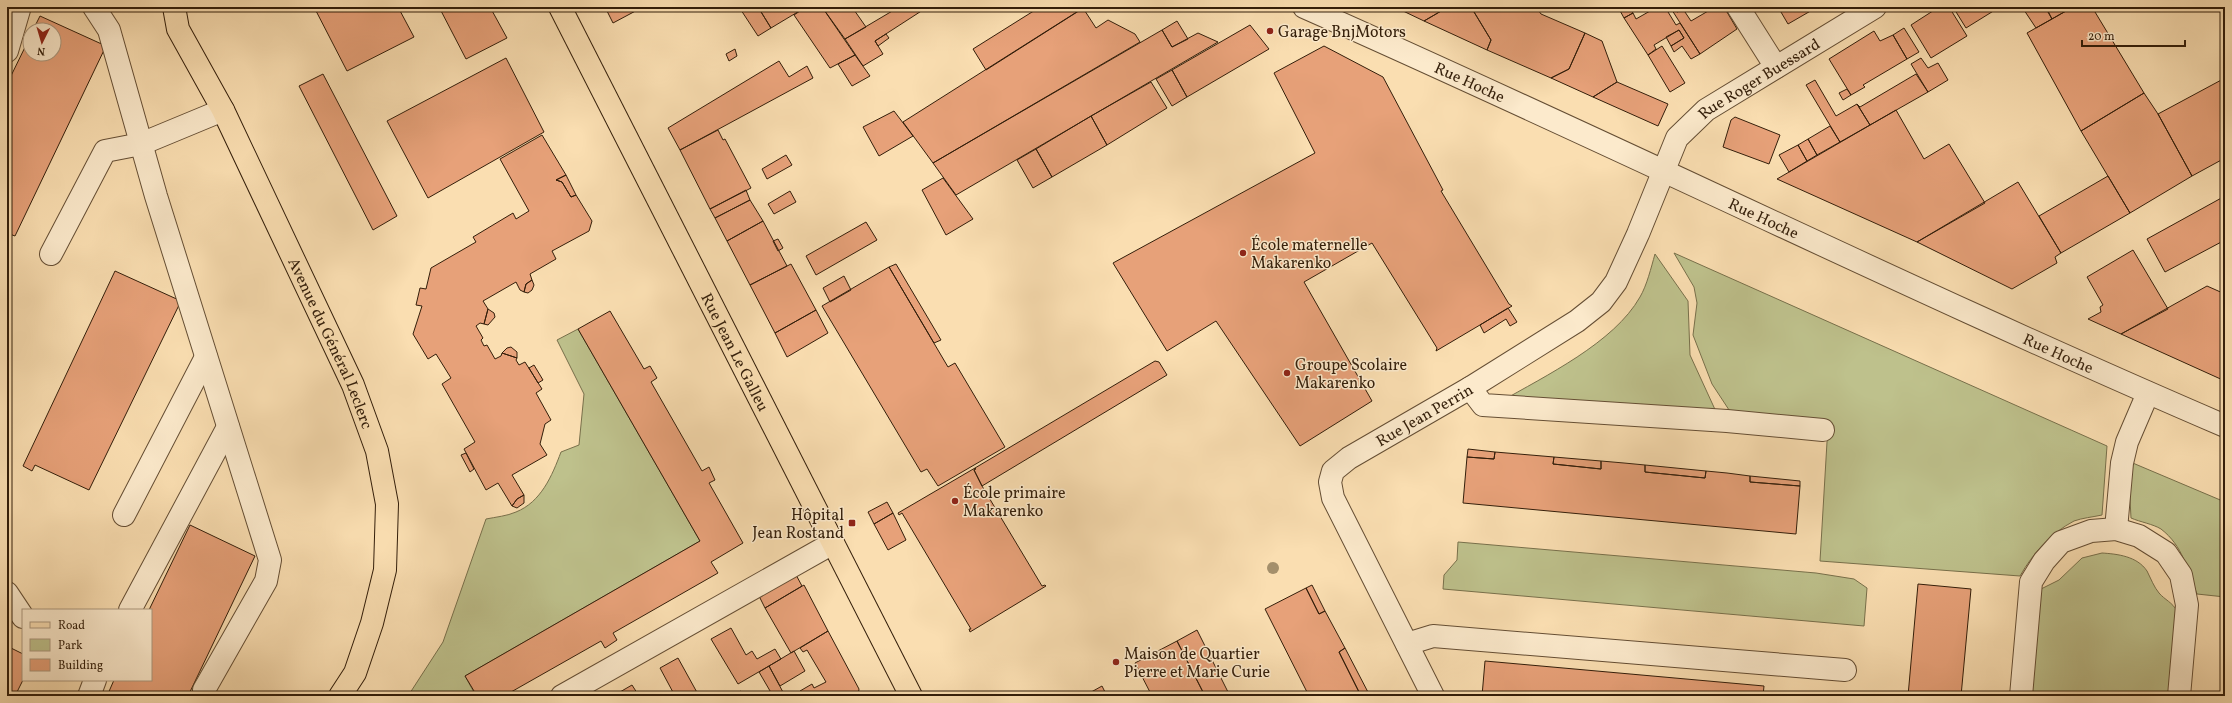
<svg xmlns="http://www.w3.org/2000/svg" width="2232" height="703" viewBox="0 0 2232 703" font-family="Vollkorn,serif">
<style>
.green{fill:#bec18c;stroke:#78704b}
.building{fill:#e7a179;stroke:#331e0a}
.lines{fill:none;stroke-linecap:round;stroke-linejoin:round}
.minor-casing{stroke:#654e34;stroke-width:24}
.major-casing{stroke:#331e0a;stroke-width:24}
.minor{stroke:#fceacc;stroke-width:22}
.major{stroke:#fadeb1;stroke-width:22}
.tree{fill:#a48f6b}
.poi-dot{fill:#8f2418;stroke:#fceacc;stroke-width:1.5}
.labels{text-anchor:middle;stroke-width:3;stroke-linejoin:round;paint-order:stroke}
.poi-label{font-size:16px;fill:#331e0a;stroke:#fceacc;text-anchor:start}
.street-label{font-size:16px;fill:#331e0a;stroke:#fceacc}
</style>
<rect width="100%" height="100%" fill="#fadeb1"/>
<filter id="stains"><feTurbulence type="fractalNoise" baseFrequency=".005" numOctaves="4"/><feColorMatrix values="0 0 0 0 .2 0 0 0 0 .09 0 0 0 0 .02 0 0 0 .5 -.17"/></filter>
<radialGradient id="worn" r=".72"><stop offset=".6" stop-color="#630" stop-opacity="0"/><stop offset="1" stop-color="#630" stop-opacity=".3"/></radialGradient>
<path class="green" d="M1674,253L2107,446L2102,515C2093,517 2082,518 2074,521C2051,533 2033,553 2020,576L1820,561L1828,425L1733,416L1712,384L1693,335L1697,303L1694,287Z
M1655,254L1688,301L1690,355L1718,416L1500,402C1545,376 1614,343 1640,297C1647,285 1651,268 1655,254Z
M578,329L700,541L465,676L476,696H408L443,642L486,519C496,517 507,516 516,512C541,502 552,476 561,452L579,445L584,394L557,340Z
M2128,461L2225,502V597L2197,594C2187,569 2183,546 2161,529C2153,524 2140,522 2131,518Z
M1458,542L1816,573L1854,579L1867,588L1864,626L1443,589L1444,575L1457,560Z
M2102,553C2117,554 2137,556 2147,571C2151,579 2154,587 2159,593C2165,600 2172,602 2177,611L2179,696H2021L2041,589L2059,580L2082,558Z"/>
<path class="building" d="M314,7H398L414,37L347,71Z
M439,7H490L507,38L466,59Z
M605,7H643L613,23Z
M739,7H758L771,28L758,36Z
M758,7H806L771,28Z
M806,7H822L855,55L830,68L794,15Z
M822,7H852L866,27L845,39Z
M899,7L926,8L875,41L883,54L863,66L845,39Z
M1040,7H1085L986,70L973,49Z
M1406,7H1448L1424,21L1401,10Z
M1448,7H1471L1491,40L1487,50L1424,21Z
M1471,7H1536L1541,14L1585,33L1569,69L1551,78L1487,50L1491,40Z
M1618,7H1629L1633,13L1624,18Z
M1657,7H1665L1676,25L1680,23L1700,54L1691,59L1682,46L1674,52L1671,46L1684,38L1679,30L1654,45L1656,49L1648,55L1624,18L1633,13L1636,19Z
M1670,7H1674L1677,12L1683,9L1691,21L1715,7H1724L1737,29L1700,54Z
M1674,7H1686L1677,12Z
M1778,7H1813L1814,9L1788,24Z
M1939,7H1949L1967,36L1931,58L1911,25Z
M1953,7H1993L1995,10L1966,28Z
M2022,7H2045L2052,19L2036,28Z
M2046,7H2073L2052,19Z
M2073,7H2092L2144,93L2081,131L2027,33Z
M1083,8L1096,28L1108,20L1135,34L1140,42L933,163L903,122Z
M40,16L106,46L15,236L7,233V84L30,37V54H54V30H33Z
M1177,21L1188,39L1172,47L1162,30Z
M1250,25L1269,49L1187,97L1172,70Z
M1904,28L1919,52L1907,59L1893,35Z
M1162,30L1172,47L1198,33L1218,42L956,195L933,163Z
M1679,30L1684,38L1671,46L1666,37Z
M1874,31L1880,41L1893,35L1907,59L1863,85L1865,87L1851,95L1829,59Z
M1585,33L1602,41L1617,82L1593,97L1551,78L1569,69Z
M886,34L889,38L878,46L875,41Z
M1324,46L1383,77L1443,190L1441,191L1509,304L1512,306L1436,351L1437,348L1372,243L1304,282L1372,401L1300,446L1216,321L1167,351L1113,263L1315,153L1274,73Z
M1662,46L1685,83L1670,92L1648,55Z
M735,49L737,56L729,61L726,54Z
M855,55L870,76L852,86L838,64Z
M506,58L544,132L428,198L387,121Z
M1921,58L1928,68L1938,63L1948,80L1928,92L1911,64Z
M779,61L789,77L807,66L813,78L680,150L668,128Z
M1172,70L1187,97L1172,106L1156,79Z
M323,74L397,216L373,230L299,86Z
M1916,74L1928,92L1870,125L1857,104L1860,107Z
M2225,78V158L2192,176L2158,114Z
M1815,80L1836,116L1857,104L1870,125L1840,142L1806,85Z
M1151,82L1167,108L1107,145L1091,116Z
M1617,82L1668,104L1658,126L1593,97Z
M1847,89L1851,95L1843,100L1839,93Z
M2144,93L2158,114L2192,176L2130,213L2081,131Z
M1896,110L1924,159L1949,144L1985,203L1917,242L1777,179Z
M894,111L913,136L879,156L863,127Z
M1091,116L1107,145L1052,177L1036,149Z
M1735,117L1780,135L1769,164L1723,147L1731,120Z
M1830,126L1840,142L1817,155L1808,139Z
M718,130L723,140L725,139L751,188L710,209L680,150Z
M542,135L566,175L556,180L562,182L571,197L576,195L592,221L589,231L552,251L556,259L530,274L532,280L526,284L524,292L520,290L516,282L483,301L488,309L484,324L480,323L476,326L483,338L481,340L484,346L487,345L495,359L501,356L502,353L517,358L516,360L519,365L525,362L542,389L536,393L551,420L545,424L540,444L547,455L512,475L524,495L517,499L512,506L498,483L486,490L464,449L475,442L442,384L451,378L436,354L428,359L413,334L422,306L416,305L420,288L426,289L431,268L476,242L473,237L513,213L516,219L529,211L500,159Z
M1808,139L1817,155L1807,161L1798,145Z
M1798,145L1807,161L1789,172L1779,155Z
M1036,149L1052,177L1033,188L1017,160Z
M786,155L792,165L767,179L762,169Z
M566,175L576,195L571,197L562,182L556,180Z
M2108,176L2130,213L2061,253L2039,216Z
M943,178L973,219L946,235L922,190Z
M2018,182L2061,253L2055,257L2057,263L2012,289L1917,242Z
M746,190L750,200L715,218L710,209Z
M790,191L796,202L774,214L768,204Z
M2225,196V240L2165,272L2147,239Z
M750,200L763,221L727,241L715,218Z
M763,221L787,266L750,285L727,241Z
M866,222L877,240L816,275L806,256Z
M778,239L783,248L778,251L773,241Z
M2133,250L2168,309L2121,334L2088,319L2101,312L2100,307L2103,305L2087,277Z
M791,264L816,310L775,333L750,285Z
M896,264L941,340L934,343L889,267Z
M889,267L948,367L955,363L1005,447L938,486L927,469L921,472L822,306Z
M115,271L181,301L89,490L35,465L32,471L23,466Z
M844,276L851,290L830,302L823,288Z
M532,280L534,285L532,290L528,293L524,292L526,284Z
M2207,286L2225,294V381L2121,334Z
M1508,308L1517,322L1510,326L1506,319L1484,333L1480,325Z
M488,309L494,313L495,317L488,325L484,324Z
M816,310L828,333L787,357L775,333Z
M610,311L644,369L650,366L657,378L651,382L702,471L709,467L715,480L709,483L743,543L711,562L718,573L613,633L617,640L605,648L601,641L504,696H477L465,676L700,541L578,329Z
M511,347L517,352V358L502,353L507,348Z
M1155,361L1159,362L1167,375L982,486L974,470L975,468Z
M534,365L543,380L538,383L529,368Z
M1468,449L1495,452L1494,459L1467,457Z
M1495,452L1554,457L1553,464L1601,469V461L1624,463L1645,465V472L1705,478L1706,471L1727,473L1750,476V482L1800,486L1796,534L1463,503L1467,457L1494,459Z
M466,453L474,469L470,472L461,455Z
M1554,457L1601,461V469L1553,464Z
M1645,465L1706,471L1705,478L1645,472Z
M975,468L976,469L974,470L982,486L1042,586L1045,585L1046,586L970,632L969,629H971L902,513L899,515L898,513Z
M1750,476L1800,481V486L1750,482Z
M524,495V503L517,508L512,506L517,499Z
M887,502L893,513L874,524L868,512Z
M893,513L906,540L888,550L874,524Z
M190,525L255,556L188,696H107L114,680H151V610H149Z
M795,573L802,586L765,608L758,594Z
M1918,584L1971,589L1961,696H1908Z
M804,585L828,631L791,653L765,608Z
M1312,585L1325,611L1319,614L1306,588Z
M1306,588L1319,614L1325,611L1345,648L1339,652L1361,696H1309L1265,609Z
M731,628L746,655L752,651L757,659L775,649L781,659L738,684L711,639Z
M1197,630L1230,696H1205L1177,641Z
M828,631L859,689L858,696H802L800,691L812,684L814,688L826,682L807,650L803,652L800,648Z
M1177,641L1205,696H1152L1135,663Z
M7,646L23,654V680L15,696H7Z
M1345,648L1370,696H1361L1339,652Z
M794,651L805,671L780,686L769,666Z
M678,658L699,696H675L660,668Z
M1485,661L1764,686L1763,696H1482Z
M769,666L784,694L780,696H773L759,672Z
M632,685L639,696H613Z
M1102,686L1107,696H1084Z
M741,691L744,696H732Z"/>
<g class="lines">
<defs>
<g id="minor">
<path d="M94,7L109,30L156,196L270,560L266,581L204,690"/>
<path id="s1" d="M1304,7C1612,143 1915,293 2225,426"/>
<path d="M1738,7L1776,67"/>
<path d="M7,51L19,10"/>
<path d="M51,254L105,151L141,144L223,110"/>
<path d="M1470,388L1483,405L1727,421L1823,430"/>
<path d="M124,515L206,357"/>
<path d="M2116,529L2122,463L2127,442L2148,393"/>
<path d="M7,593L23,617"/>
<path d="M130,610L228,427"/>
<path d="M1407,644L1433,636L1845,670"/>
<path d="M89,696L95,680"/>
<path d="M562,696L833,543"/>
<path id="s2" d="M1433,696L1333,498L1330,482L1333,471L1349,458L1470,388L1577,321L1601,302L1616,282L1638,234L1677,138L1706,110L1875,7"/>
<path d="M2021,696L2031,582L2044,561L2061,542L2091,531L2116,529L2139,536L2166,553L2181,575L2187,605L2179,696"/>
</g>
<g id="major">
<path id="s3" d="M174,7L178,29L223,110L353,385L377,451L387,504L385,570L372,623L355,673L340,696"/>
<path id="s4" d="M560,7L911,696"/>
</g>
</defs>
<use href="#minor" class="minor-casing"/>
<use href="#major" class="major-casing"/>
<use href="#minor" class="minor"/>
<use href="#major" class="major"/>
</g>
<circle class="tree" cx="1273" cy="568" r="6"/>
<g class="poi-dot">
<circle cx="1270" cy="31" r="4"/>
<circle cx="1243" cy="253" r="4"/>
<circle cx="1287" cy="373" r="4"/>
<circle cx="955" cy="501" r="4"/>
<rect x="848" y="519" width="8" height="8" rx="2"/>
<circle cx="1116" cy="662" r="4"/>
</g>
<g class="labels">
<g class="poi-label">
<text x="1278" y="37">Garage BnjMotors</text>
<text x="1251" y="250">École maternelle<tspan x="1251" dy="18">Makarenko</tspan></text>
<text x="1295" y="370">Groupe Scolaire<tspan x="1295" dy="18">Makarenko</tspan></text>
<text x="963" y="498">École primaire<tspan x="963" dy="18">Makarenko</tspan></text>
<text x="844" y="520" text-anchor="end">Hôpital<tspan x="844" dy="18">Jean Rostand</tspan></text>
<text x="1124" y="659">Maison de Quartier<tspan x="1124" dy="18">Pierre et Marie Curie</tspan></text>
</g>
<g class="street-label">
<text dy="6" stroke="none"><textPath href="#s2" startOffset="850">Rue Roger Buessard</textPath></text>
<text dy="6" stroke="none"><textPath href="#s1" startOffset="182">Rue Hoche</textPath></text>
<text dy="6" stroke="none"><textPath href="#s1" startOffset="506">Rue Hoche</textPath></text>
<text dy="6" stroke="none"><textPath href="#s3" startOffset="372">Avenue du Général Leclerc</textPath></text>
<text dy="6" stroke="none"><textPath href="#s4" startOffset="387">Rue Jean Le Galleu</textPath></text>
<text dy="6" stroke="none"><textPath href="#s1" startOffset="830">Rue Hoche</textPath></text>
<text dy="6" stroke="none"><textPath href="#s2" startOffset="357">Rue Jean Perrin</textPath></text>
</g>
</g>
<rect width="2232" height="703" fill="none" stroke="#fadeb1" stroke-width="24"/>
<rect x="8" y="8" width="2216" height="687" fill="none" stroke="#331e0a" stroke-width="2"/>
<rect x="12" y="12" width="2208" height="679" fill="none" stroke="#331e0a"/>
<rect x="22" y="609" width="130" height="72" fill="#fceacc" stroke="#ac987e"/>
<rect x="30" y="622" width="20" height="6" fill="#fadeb1" stroke="#ac987e"/>
<text x="58" y="629" font-size="12" fill="#331e0a">Road</text>
<rect x="30" y="639" width="20" height="12" fill="#bec18c" stroke="#ac987e"/>
<text x="58" y="649" font-size="12" fill="#331e0a">Park</text>
<rect x="30" y="659" width="20" height="12" fill="#e7a179" stroke="#ac987e"/>
<text x="58" y="669" font-size="12" fill="#331e0a">Building</text>
<g transform="translate(42 42) rotate(185)"><circle r="19" fill="#fceacc" stroke="#ac987e"/>
<path d="M0-3L7 15L0 10L-7 15Z" fill="#8f2418"/>
<text y="-6" font-size="11" font-weight="bold" text-anchor="middle" fill="#331e0a">N</text>
</g>
<path d="M2082 40v6h103v-6" fill="none" stroke="#331e0a" stroke-width="2"/>
<text x="2088" y="40" font-size="12" fill="#331e0a" stroke="#fceacc" stroke-width="3" paint-order="stroke">20 m</text>
<rect width="100%" height="100%" filter="url(#stains)"/>
<rect width="100%" height="100%" fill="url(#worn)"/>
</svg>
